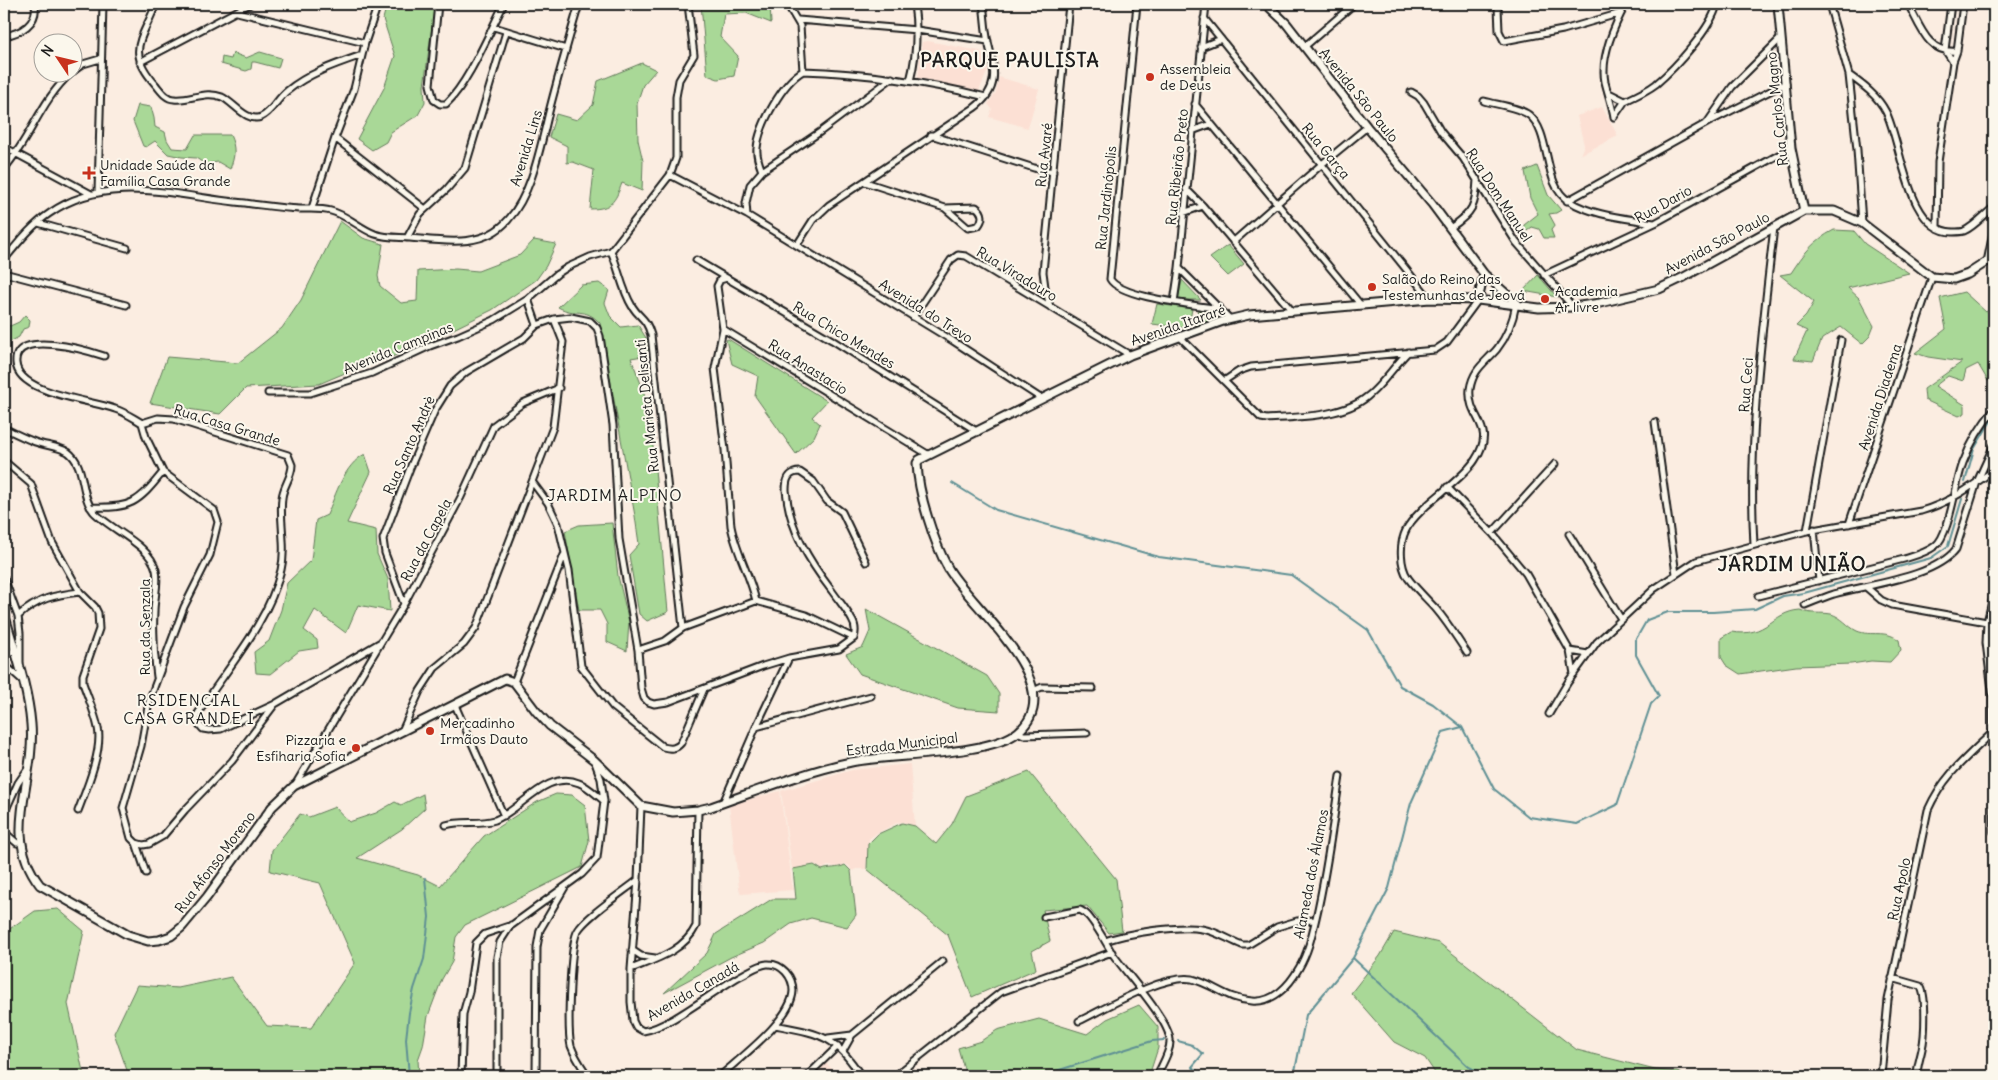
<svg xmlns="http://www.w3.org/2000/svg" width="1998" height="1080" viewBox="0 0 1998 1080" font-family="Delius,sans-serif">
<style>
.built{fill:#fce0d4}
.green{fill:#a9d897;stroke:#627a5a}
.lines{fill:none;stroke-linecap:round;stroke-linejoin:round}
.stream{stroke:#5f9094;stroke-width:2}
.street-casing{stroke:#1c1c1c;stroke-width:9}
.secondary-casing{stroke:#1c1c1c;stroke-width:11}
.street{stroke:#fbf7ec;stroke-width:5}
.secondary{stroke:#fbf7ec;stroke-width:7}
.poi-dot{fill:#c8321e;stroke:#fbf7ec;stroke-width:2}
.labels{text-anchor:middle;stroke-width:4;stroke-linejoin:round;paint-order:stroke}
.poi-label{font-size:14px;fill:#1c1c1c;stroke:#fbf7ec;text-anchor:start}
.street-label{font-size:14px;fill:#1c1c1c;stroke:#fbf7ec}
.quarter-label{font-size:16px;letter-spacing:1px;fill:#1c1c1c;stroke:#fbf7ec}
.district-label{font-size:19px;font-weight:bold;letter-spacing:1px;fill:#1c1c1c;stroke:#fbf7ec}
</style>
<rect width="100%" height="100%" fill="#fbede1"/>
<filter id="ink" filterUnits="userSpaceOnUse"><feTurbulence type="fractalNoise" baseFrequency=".02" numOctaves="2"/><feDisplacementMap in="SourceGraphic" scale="10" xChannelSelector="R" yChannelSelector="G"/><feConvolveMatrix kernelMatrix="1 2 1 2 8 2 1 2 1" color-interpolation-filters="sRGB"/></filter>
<g filter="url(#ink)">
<path class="built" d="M928,41L980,51L990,65L979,91L918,78L922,42Z
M999,77L1039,89L1028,128L989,117L992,109L988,104L996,92Z
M1602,107L1618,136L1580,155L1584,145L1577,116Z
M910,764L915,826L902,822L897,823L877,833L869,839L866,869H856L852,871L849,866L845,864L840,867L828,866L822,869L814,864L792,869L781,791L852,770Z
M780,791L793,890L741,894L739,888L729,805Z
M826,1063L839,1076H813Z"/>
<path class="green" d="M387,4H435L424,86L425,102L418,115L391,132L386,142L372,150L357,139L384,88L395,56L383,19Z
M701,4L770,5L771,23L746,13L724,14L720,37L738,56L734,76L718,79L707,75Z
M260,52L281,58L278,68L255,62H252L251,69L246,71L221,64L222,57L231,59L233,53L246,58Z
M642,63L656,70L643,85L637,103L638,140L643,161L642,191L622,183C615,202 611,209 590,209L594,170L573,162L567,163V146L549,137L556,114L577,120L593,105L598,81Z
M138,105L151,107L154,118L155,127L165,132L167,140L172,148L187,149L195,135H230C236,148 235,156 230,169L218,162L205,164L196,158L182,157L168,154L155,141L146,147L143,146L133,121Z
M1537,166L1548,195L1561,210L1556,213L1549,214L1555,225L1551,230L1554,238H1544L1539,229L1532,227L1527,231L1524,229V225L1538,214L1530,198L1525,171Z
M340,221L363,238L383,244L378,276L380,286L401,303L417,301L418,271L456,269L478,271L520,255L534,240L556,244L546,266L536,280L492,310L415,348L378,362L352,370L319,384L246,388L220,414L150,403L167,357L238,363L282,328L301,300Z
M1834,230L1854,231L1865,244L1909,273L1848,288L1859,298L1874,326L1870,336L1862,344L1841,327L1822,339L1813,361L1794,359L1807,331L1796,326L1806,316L1814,302L1780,275L1791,273C1804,253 1813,241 1834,230Z
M1228,245L1244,264L1228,276L1210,258Z
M1538,275L1557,297L1523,291Z
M1182,280L1201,300H1178Z
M599,283L609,290L605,303L610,316L621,327L638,325L646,338L647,351L643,356L631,358L643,389L651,425L668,612L647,621L639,614L629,555L639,544L635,516L600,323C584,306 576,317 558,307L581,285Z
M1964,292L1986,312L1994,306V380L1988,381L1978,364L1966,370L1963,381L1948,376L1935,386L1965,405V413L1959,416L1925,400L1924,389L1962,362L1928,357L1915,353L1946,329L1940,298Z
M1157,304L1192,309L1189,325L1186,324L1185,328L1152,324Z
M1198,309L1212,314V316L1209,321L1195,325Z
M25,315L30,320L29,327L23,329L19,337L4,345V324L10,326L19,322Z
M728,339L827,401L812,417L820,424L814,437L796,454L755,396L758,376L732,364L726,340Z
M365,454L371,472L347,523L376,530L377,554L388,579L390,611L358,605L346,633L315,610L304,630L317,640L318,648L299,651L270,674L256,673L254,652L269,641L281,610L287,583L311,560L316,520L327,515C336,494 344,465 365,454Z
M612,523L618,576L629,622L627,651L607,642V624L600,610H579L565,531L579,525Z
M866,609L987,676L999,694V711L958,708L860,674L846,654L863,647L870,631Z
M1800,610C1812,615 1820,612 1831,614C1842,617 1848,627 1857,631C1872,637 1884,629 1899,640L1901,650L1890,662L1871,661L1851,664L1796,666L1740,674L1726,665L1721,657V638L1731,632C1768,638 1771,612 1800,610Z
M1029,772L1116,879L1122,931L1109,933L1087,906L1043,910L1050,941L1032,951L1036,969L972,997L948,935L867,869L868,844L878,834L902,823L915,826L936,844L952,824L966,796Z
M423,794L425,808L402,829L357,858L418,875L440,886L484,836L537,802L556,794L572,795L585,805L589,841L582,867L465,925L456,937L452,962L442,979L428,1016L423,1046L418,1060L419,1076H129L114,1033L137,985L178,988L231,977L267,1026L311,1028L355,963L320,883L270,871L272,850L300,814L309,817L335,807L349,822L376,813L395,802L401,805Z
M814,865L822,870C830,867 837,869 845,865L851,871L856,915L847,927L811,918L791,924L764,943L731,957L664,993L707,953L716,934L772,899H796L793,869Z
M58,909L84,931L68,1004L84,1076H4V933L35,911Z
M1394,932L1439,943L1577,1050L1655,1070L1677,1072L1685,1076H1437L1425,1058L1394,1042L1351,993L1380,956Z
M1139,1005L1158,1027V1048L1149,1076H997L994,1070L966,1076L958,1048L981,1041L997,1030L1039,1019L1087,1034L1107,1019Z"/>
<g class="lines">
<path class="stream" d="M1965,482L1974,449L1994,416
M952,483L996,510L1159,557L1291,575L1368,630L1400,686L1433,704L1462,727
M1353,958L1469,1067L1487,1076
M1178,1041L1192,1045L1203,1054L1192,1067L1204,1076
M409,1076L406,1039L409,1013L414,989L424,959L429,917L425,878
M1049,1076L1053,1072L1152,1041L1164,1040
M1294,1076L1306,1015L1353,958L1389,888L1411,803L1443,732L1462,727L1494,789L1529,817L1577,824L1617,805L1651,704L1659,696L1636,655V639L1647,620L1668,612H1713L1755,609L1783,596L1804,593L1931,558L1948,546L1962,499"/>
<defs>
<path id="street" d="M156,4C142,41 125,50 156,85C161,91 166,99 174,99C191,101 205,90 222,97C233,102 247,123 261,117C271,113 278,98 287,91C309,73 336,64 362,55
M438,4L430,85L434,100L440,104H446C469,82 489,33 504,4
M787,4L800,26L803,71
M1137,4L1110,279C1120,298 1197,305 1219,309
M1829,4L1849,75L1857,150L1862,223
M1908,4C1920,25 1927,54 1957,51
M1951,4L1945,50L1953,62
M1498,7L1499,31L1504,41L1563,30L1621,13
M237,12L365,43
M1204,18L1430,299
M798,20L917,30L988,41
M494,27L566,49
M4,36C21,33 38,24 35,4
M1201,47L1221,39
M1304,47L1354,4
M140,62L250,4
M803,71C865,73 926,82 986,97
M72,72L83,64L100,59
M1849,75C1863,85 1878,96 1886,112C1902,144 1907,232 1953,232C1957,232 1961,232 1964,231C1975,226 1985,214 1994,207
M910,81C917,54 918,31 914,4
M1411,92L1418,96L1424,103L1441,132L1463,158L1516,242L1573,307
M1609,93L1625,101C1636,96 1647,91 1656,84C1675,68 1712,28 1717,4
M1484,101C1498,105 1518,107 1529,115C1552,133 1542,185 1569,201C1593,216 1627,218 1654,223
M1195,104L1360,304
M1614,117C1612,105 1608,94 1605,82C1600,57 1614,26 1626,4
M1614,117L1625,101
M1707,123L1732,87L1781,38
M1192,131L1211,124
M931,135L1034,168L1053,172
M335,138L424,208
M4,147L91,194
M4,169C31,138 40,101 72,72
M762,171C759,163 756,156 757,148C759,125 783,82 803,71
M670,175L747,215L953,341L1042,399
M865,182L945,208L976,207C983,212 984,219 978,226L968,228L945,208
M1186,189L1203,206L1292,311
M98,192L103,4
M1567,201L1707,123L1786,83
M312,208L335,138L354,89L365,43L378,4
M1183,213L1203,206
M747,215L746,203L750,185L762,171L820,132L892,78
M38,223L127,248
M1450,228C1473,213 1476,205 1477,179
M1937,228L1938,162L1953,62L1957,51L1963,4
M407,238L420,214L447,189L465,168L506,32
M1233,242L1322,164L1367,127
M797,245L813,220L829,205L974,108C1000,89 995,70 988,42C985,30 985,16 983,4
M611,251C619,269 622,290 632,306C640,319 646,317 651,335L683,628
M4,260C18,243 32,225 50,213C105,174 173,195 235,202C256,204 278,208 300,209C311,209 321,208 331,211C347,215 359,228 375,234C387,238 398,237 410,238C443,241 483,249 508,220C533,193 541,143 550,108C559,73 569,39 579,4
M696,260L832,340L978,432
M1987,262L1994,228
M1179,268L1230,319
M4,273L126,305
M1544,275L1655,223L1791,148
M727,278L720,280L717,286L723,329L929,455
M528,299L537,325
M1174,302L1179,268L1206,4
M1050,307L1045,287L1043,272L1069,4
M913,317L951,260L958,255L966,256L1130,355
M723,329L715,368L725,450L731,526C736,552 750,575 756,601
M1180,337L1261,418L1267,419C1298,417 1344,417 1368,396C1382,385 1395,365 1408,352
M104,356C89,351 13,328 16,363C18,394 92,400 115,409C125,412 133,418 142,423
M1224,381L1239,371L1251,367L1435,350L1447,342L1478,300
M268,393H310L372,373L430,346L458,336L494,320L528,299L557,274L568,267L590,257L611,251L670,175L676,158V97L679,80L694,55L688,4
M1655,422L1676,574
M142,423L146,437L163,472L214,510L218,522L210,555L184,607L149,701L141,746L123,808L131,838L136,843L143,845L149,844L163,836L185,810L232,761L275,704
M142,423L158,418L174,419L288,455L292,465C292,477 283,486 282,498C279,522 287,546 281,570C268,624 226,669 197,715L196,721L203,729L209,730L221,729L275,704L381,642
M4,428C14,433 24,438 35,442C46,446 58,446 68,452C86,465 80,495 93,511C110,530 150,544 156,570C159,584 154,598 154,612C153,633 154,655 157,677
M4,461L31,484L52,542L80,592L95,607L98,613L99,629L83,675V683C88,698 95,713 98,728C103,750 86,790 78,811
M533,483L548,503L558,524L569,570L581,666L613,707L663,747C671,749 676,749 681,743L704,689
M1447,487L1492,533L1526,574L1570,651
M90,507C131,509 138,503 163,472
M1849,524L1932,277
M1814,529L1819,581
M1807,531L1841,340
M1492,533L1555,464
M1569,534L1621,619
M1754,545C1748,439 1762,333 1774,227
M4,578L18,616L20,633V663
M1866,587L1881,600L1892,605L1987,622
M1994,593L1987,622L1986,643L1993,698L1994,832
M1758,596L1904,559C1914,556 1926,553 1935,546C1950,535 1955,483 1963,463C1970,444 1981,425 1994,410
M756,601L806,615L854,638
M404,604L385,553L383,539L410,468L435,410L450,386L466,372L524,338L537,325L554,319L571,317L590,321L597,328L600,336L613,425L619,539L638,650L641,688L644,698L648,702L654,704L668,702L763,666L789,658L839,649L854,638
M1805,605C1815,601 1825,597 1834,594C1869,584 1934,578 1956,549L1977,482L1994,445
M18,616C39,598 54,595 80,592
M854,638C856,631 856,626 852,620C847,610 839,601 832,591C809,561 789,529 786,490C786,480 788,472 800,472L813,481L827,501L842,512L866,562
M638,650L665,641L683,628L756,601
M1467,653C1457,638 1448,623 1436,609C1427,599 1416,589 1408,578C1400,566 1399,544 1406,530C1409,523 1417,515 1422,510C1437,495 1465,476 1475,460C1498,425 1467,420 1470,389C1473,369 1485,363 1497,349C1508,335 1513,321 1516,304
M4,658L14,650
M4,664L22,680
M1574,674L1570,651L1588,654
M514,682L564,555
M1033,691L1042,687L1093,688
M455,705L504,816
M1549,714L1568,682L1597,642L1654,589L1696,561L1807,531L1921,511C1949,503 1971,487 1994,470
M756,727L871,696
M402,731L420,691L435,668L464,644L476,628L553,427L563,342L554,319
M1017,732L1024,735L1087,733
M295,785L404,604L461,497L494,425L523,403L559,388
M723,803L756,727L789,658
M641,806L638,880L631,969V1002L633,1021L636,1027L643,1031C671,1027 715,989 742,975C750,971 758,965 767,964C782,963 793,977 793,991C792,1019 740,1058 720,1076
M4,814L18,783L27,770
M446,825C462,820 479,825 495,820C521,810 547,769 579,783C588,786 596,795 604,801
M4,832L17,843
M136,843L146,873
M1044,917L1080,910C1084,912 1086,913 1089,917C1098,928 1105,941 1112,953C1125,972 1169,1020 1170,1040C1171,1051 1161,1066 1157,1076
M1105,941C1128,933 1179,925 1202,929C1216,931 1229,940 1242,945H1248L1277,927L1297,921L1315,920
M632,950L641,956L655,958
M631,969C656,959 684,951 696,926L698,810
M1892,978L1920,986C1927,994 1925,1037 1922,1049C1920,1059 1917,1066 1917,1076
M1079,1021C1106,1008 1163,974 1192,979C1213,984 1228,1000 1252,1001C1273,1003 1289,986 1299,968C1308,953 1312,935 1316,918C1327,871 1333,823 1340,776
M775,1025C821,1034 835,1035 861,1076
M828,1038L852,1035L943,961
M843,1051L852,1035
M461,1076L463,1014L469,992L476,943L485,934L512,925L582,874L597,858L604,801L601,779L594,760
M497,1076V957L500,942L511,925
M536,1076L537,947L540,930L565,887
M588,1076C582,1067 575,1057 571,1046C567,1029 570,948 577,932C585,917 623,892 638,880
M807,1076L838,1046
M895,1076L1001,992L1112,952
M1881,1076L1888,1000L1928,810C1943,776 1967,757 1993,732"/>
<path id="secondary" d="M1266,4L1286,23L1367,127L1432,204L1484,274L1518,304
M1778,4L1791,148L1804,211
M1478,300L1484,274
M4,613C14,649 28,687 31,724C36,783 0,833 40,885L128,935L148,941L159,940L171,936L182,927L207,897L272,807L294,786L505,679L514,682L536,711L550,726L594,760L641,806L673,812L698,810L711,807C757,791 804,772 851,762C892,754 989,756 1018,732C1073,686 970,607 948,568C934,543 918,493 917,463L919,460L1130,355L1223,321L1249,315L1430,299L1478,300L1539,308L1573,307L1600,303L1659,289L1684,277L1804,211H1834L1862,223L1932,277L1954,279L1968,274L1994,257"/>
</defs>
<use href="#street" class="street-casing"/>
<use href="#secondary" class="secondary-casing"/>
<use href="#street" class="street"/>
<use href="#secondary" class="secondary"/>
</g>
</g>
<g class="poi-dot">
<circle cx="1150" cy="77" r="5"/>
<path d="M86.5 165.5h5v5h5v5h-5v5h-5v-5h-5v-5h5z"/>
<circle cx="1372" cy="287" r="5"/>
<circle cx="1545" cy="299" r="5"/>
<circle cx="430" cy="731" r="5"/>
<circle cx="356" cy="748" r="5"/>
</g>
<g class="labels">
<g class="poi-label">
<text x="1160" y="74">Assembleia<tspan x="1160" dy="16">de Deus</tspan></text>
<text x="100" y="170">Unidade Saúde da<tspan x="100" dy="16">Família Casa Grande</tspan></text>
<text x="1382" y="284">Salão do Reino das<tspan x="1382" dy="16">Testemunhas de Jeová</tspan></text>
<text x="1555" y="296">Academia<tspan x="1555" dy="16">Ar livre</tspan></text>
<text x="440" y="728">Mercadinho<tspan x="440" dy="16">Irmãos Dauto</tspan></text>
<text x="346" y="745" text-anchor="end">Pizzaria e<tspan x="346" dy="16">Esfiharia Sofia</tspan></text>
</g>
<g class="street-label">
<text transform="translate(1359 95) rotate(51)" y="5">Avenida São Paulo</text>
<text transform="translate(1777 109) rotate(-96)" y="5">Rua Carlos Magno</text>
<text transform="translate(526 148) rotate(-73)" y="5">Avenida Lins</text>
<text transform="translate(1326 151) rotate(51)" y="5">Rua Garça</text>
<text transform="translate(1044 155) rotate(-84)" y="5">Rua Avaré</text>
<text transform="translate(1177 167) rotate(-84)" y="5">Rua Ribeirão Preto</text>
<text transform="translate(1499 195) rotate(57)" y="5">Rua Dom Manuel</text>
<text transform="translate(1106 198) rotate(-84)" y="5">Rua Jardinópolis</text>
<text transform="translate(1663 204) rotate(-29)" y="5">Rua Dario</text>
<text transform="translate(1717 243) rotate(-28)" y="5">Avenida São Paulo</text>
<text transform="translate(1017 274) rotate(31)" y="5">Rua Viradouro</text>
<text transform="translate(926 311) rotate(32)" y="5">Avenida do Trevo</text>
<text transform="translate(1178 325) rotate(-19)" y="5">Avenida Itararé</text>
<text transform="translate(844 335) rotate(31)" y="5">Rua Chico Mendes</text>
<text transform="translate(398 348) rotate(-22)" y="5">Avenida Campinas</text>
<text transform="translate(808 367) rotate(32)" y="5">Rua Anastacio</text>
<text transform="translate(1746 385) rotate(-86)" y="5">Rua Ceci</text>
<text transform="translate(1880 397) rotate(-72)" y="5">Avenida Diadema</text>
<text transform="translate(647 406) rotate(-96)" y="5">Rua Marieta Delisanti</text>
<text transform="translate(227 425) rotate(17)" y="5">Rua Casa Grande</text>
<text transform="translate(409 445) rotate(-66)" y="5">Rua Santo Andrè</text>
<text transform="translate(426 540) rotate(-62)" y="5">Rua da Capela</text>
<text transform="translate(145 627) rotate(-90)" y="5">Rua da Senzala</text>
<text transform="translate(902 744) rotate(-7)" y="5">Estrada Municipal</text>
<text transform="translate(215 862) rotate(-53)" y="5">Rua Afonso Moreno</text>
<text transform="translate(1311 874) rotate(-79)" y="5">Alameda dos Álamos</text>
<text transform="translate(1899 889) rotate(-78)" y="5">Rua Apolo</text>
<text transform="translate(693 991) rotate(-30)" y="5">Avenida Canadá</text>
</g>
<g class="quarter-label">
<text x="615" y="501">JARDIM ALPINO</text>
<text x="189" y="706">RSIDENCIAL<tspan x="189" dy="18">CASA GRANDE I</tspan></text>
</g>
<g class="district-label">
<text x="1010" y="67">PARQUE PAULISTA</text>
<text x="1792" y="571">JARDIM UNIÃO</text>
</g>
</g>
<rect width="1998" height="1080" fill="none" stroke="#fbf7ec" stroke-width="20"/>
<rect x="10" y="10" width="1978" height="1060" fill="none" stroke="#1c1c1c" stroke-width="2" filter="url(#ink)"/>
<g transform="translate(58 58) rotate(305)"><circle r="24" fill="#fbf7ec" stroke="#a29f99"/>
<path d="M0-4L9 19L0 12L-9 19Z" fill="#c8321e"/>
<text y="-8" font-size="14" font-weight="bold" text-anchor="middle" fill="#1c1c1c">N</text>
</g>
</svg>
